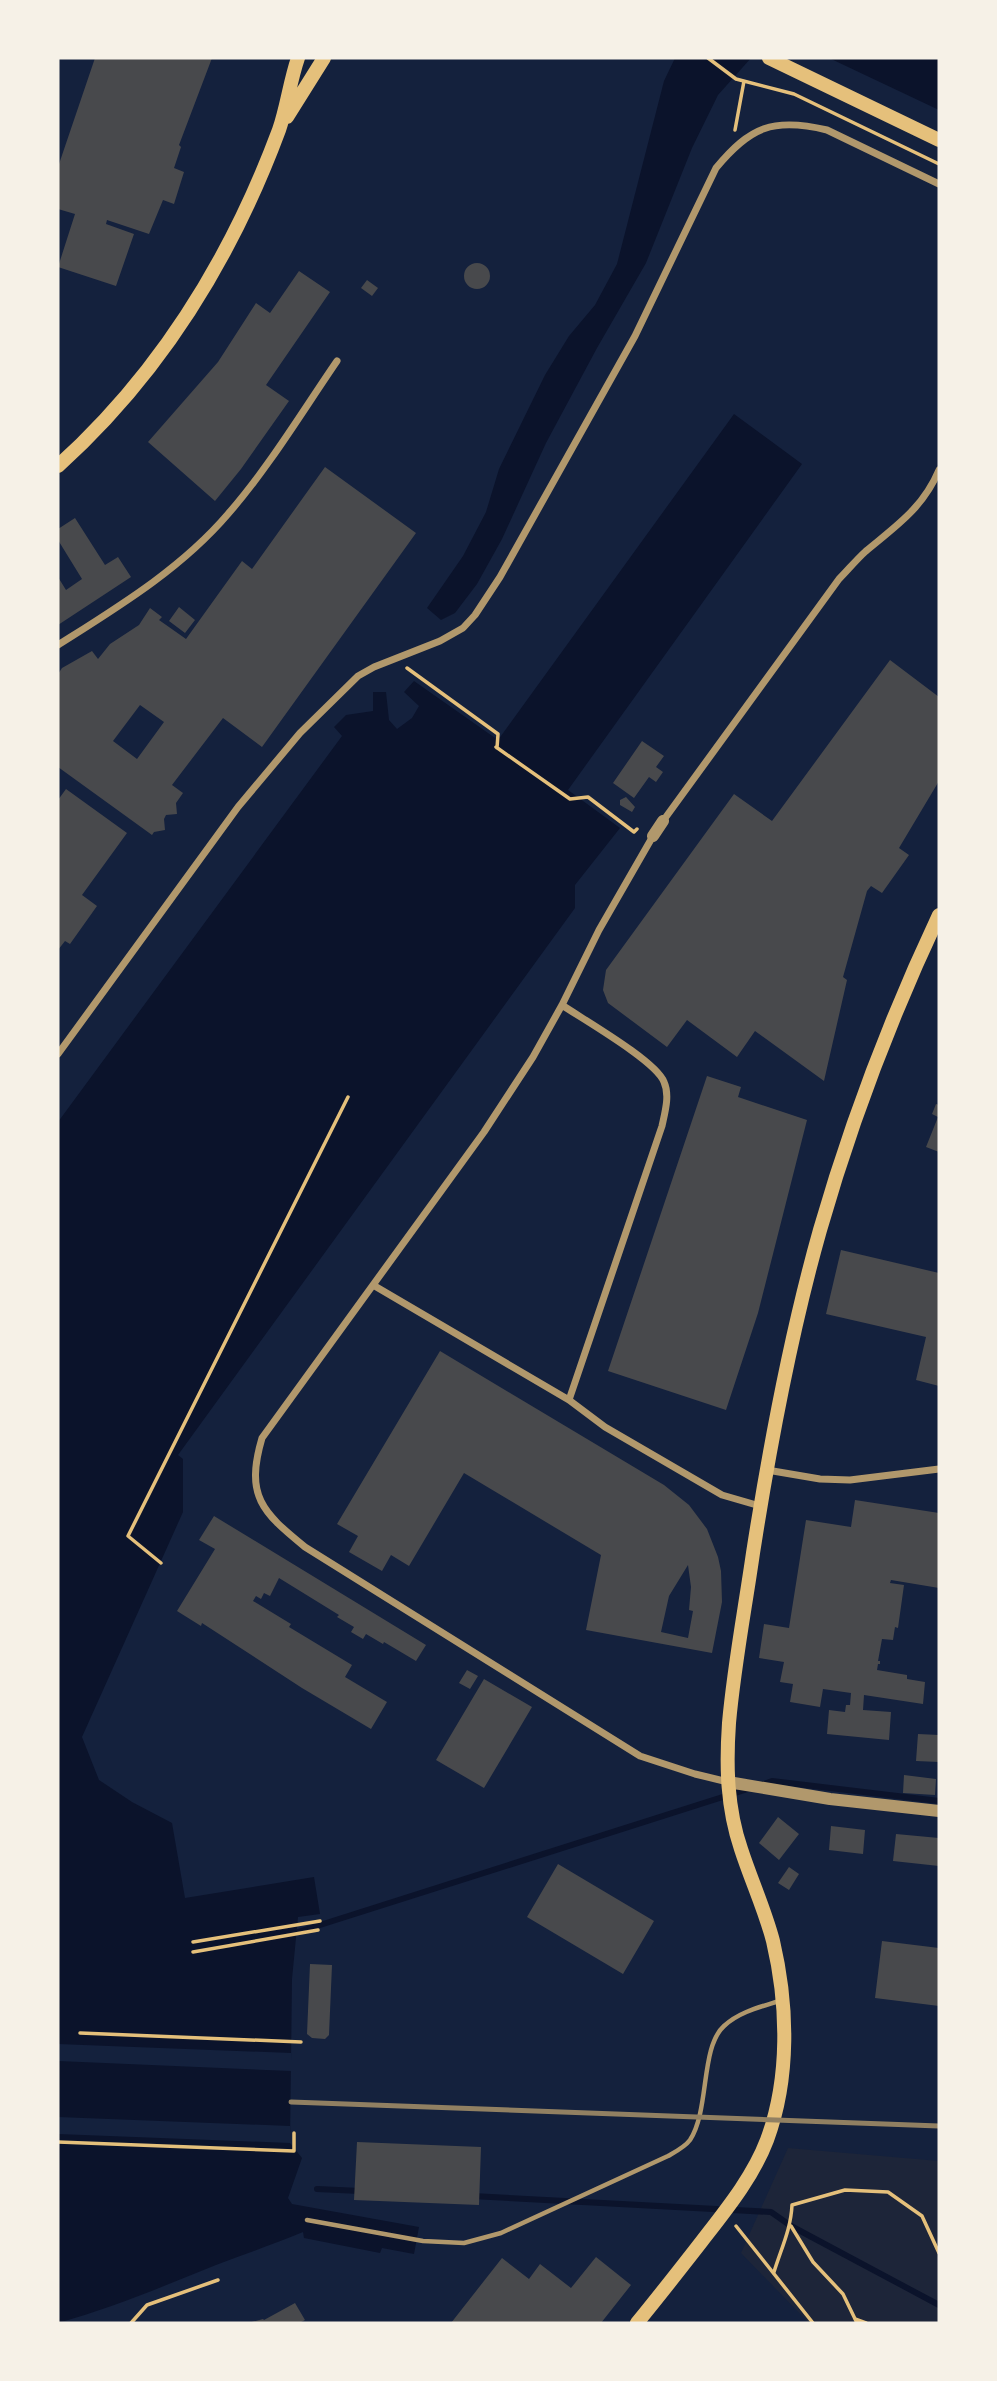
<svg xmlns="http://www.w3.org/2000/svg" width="997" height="2381" viewBox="0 0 997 2381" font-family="Raleway,sans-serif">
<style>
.green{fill:#1d2539}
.water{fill:#0b132b}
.pier{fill:#14213d}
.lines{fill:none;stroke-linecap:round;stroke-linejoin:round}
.stream{stroke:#0b132b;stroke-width:6}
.building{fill:#48494c;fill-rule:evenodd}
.path{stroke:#e5c07b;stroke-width:3.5}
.service{stroke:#b1986c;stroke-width:4.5}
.minor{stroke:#b1986c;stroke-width:7}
.tertiary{stroke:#b1986c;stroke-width:12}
.secondary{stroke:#e5c07b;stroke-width:14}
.primary{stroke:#e5c07b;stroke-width:14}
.rail{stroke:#918062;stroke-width:5}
</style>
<rect width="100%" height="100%" fill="#14213d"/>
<path class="green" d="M788,2148L939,2161V2323H809L741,2253Z"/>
<path class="water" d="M675,58H751L718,95L692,148L646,263L597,348L546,443L502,539L477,584L455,613L441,620L427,608L463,556L486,512L499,469L545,375L569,336L595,305L617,264L664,81Z
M829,58H939V110Z
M734,414L802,464L568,790L620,828L575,885V908L178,1455L183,1459V1512L82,1737L99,1780L132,1802L172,1823L185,1898L314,1877L320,1914L298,1917L292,1979L290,2143L302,2158L288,2198L292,2204L419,2227L414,2254L382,2248L380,2253L304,2238L303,2232C274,2244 245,2254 216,2265C164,2286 112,2308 58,2323V1122L342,736L334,727L346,715L373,711V692H386L389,720L397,729L412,718L419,706L404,692L414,681L498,740Z"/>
<path class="pier" d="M58,2044L291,2053V2071L58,2061Z
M58,2117L290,2126V2143L58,2134Z"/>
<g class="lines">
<path class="stream" d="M761,1785L772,1781L939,1801
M298,1932L751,1788
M317,2189L360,2191
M472,2196L771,2212L791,2226L939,2305"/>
</g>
<path class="building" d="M95,58H212L179,145L181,147L174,168L184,172L174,204L163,200L149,234L107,220L106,224L134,234L116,286L58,267L75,214L58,209V167Z
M464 276a13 13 0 1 1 26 0a13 13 0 1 1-26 0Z
M299,271L330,292L266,385L289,401L241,469L215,501L148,442L218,362L256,303L270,313Z
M367,280L378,288L372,296L361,288Z
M325,467L416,533L262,747L223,718L172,785L183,793L176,803L177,814L166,815L164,819L165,830L154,832L152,835L58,767V674L62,668L92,651L98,659L110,644L139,625L150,608L162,617L159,620L186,639L242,561L252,569ZM140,705L164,722L137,759L113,741Z
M75,518L105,565L118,557L131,577L58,625V577L66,590L82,579L58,540V529Z
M179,607L195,620L185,633L169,621Z
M890,660L939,697V781L899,848L909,855L882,893L871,886L867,891L843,977L847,980L824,1081L755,1031L737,1057L687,1020L667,1047L608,1003L603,990L606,970L734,794L772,821Z
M642,741L664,756L656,767L663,772L656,782L649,777L634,798L613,783Z
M66,789L127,833L82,895L97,906L70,944L65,941L58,950V800Z
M626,797L635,807L632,812L620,805V800Z
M707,1076L741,1087L738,1097L807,1120L758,1313L726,1410L608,1371Z
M936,1104L939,1105V1152L926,1147L938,1117L932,1114Z
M841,1250L939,1273V1386L916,1380L926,1337L826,1314Z
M440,1351L664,1485L689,1505L707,1529L718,1557L721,1571L722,1602L712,1653L586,1630L601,1555L464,1473L409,1566L391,1555L382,1571L349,1552L358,1536L337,1524ZM688,1565L691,1587L689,1610L693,1611L688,1638L661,1632L669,1596Z
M855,1500L939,1513V1588L891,1580L890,1583L904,1585L898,1628L895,1627L893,1640L882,1639L878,1661H880V1664H878L877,1670L907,1675V1679L925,1682L923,1704L864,1695L863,1710L891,1712L889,1740L827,1734L829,1710L845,1712L846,1705H850L851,1693L823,1689L820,1707L790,1702L793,1684L780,1682L784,1662L759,1658L764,1624L789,1628L806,1520L851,1527Z
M214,1516L426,1645L416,1661L384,1642L383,1644L366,1634L363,1639L351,1632L354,1627L337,1617L339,1615L279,1578L270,1596L264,1593L261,1599L256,1596L253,1601L291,1624L289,1627L352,1665L345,1677L387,1702L371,1729L302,1688L202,1623L201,1626L177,1611L215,1549L199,1540Z
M467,1670L478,1676L470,1689L459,1683Z
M484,1679L532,1707L484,1788L436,1760Z
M918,1734L939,1735V1762L916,1761Z
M904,1775L936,1779L935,1795L903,1793Z
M778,1817L799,1834L779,1860L759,1843Z
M831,1826L865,1830L863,1854L829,1850Z
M896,1834L939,1838V1866L893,1861Z
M558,1864L654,1921L623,1974L527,1917Z
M789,1867L799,1874L789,1890L778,1883Z
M882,1941L939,1948V2006L875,1998Z
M310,1964L332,1965L329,2035L325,2039L312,2038L307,2034Z
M357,2142L481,2147L479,2205L354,2200Z
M596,2257L631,2285L601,2323H451L502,2258L529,2279L540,2264L571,2288Z
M295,2303L305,2320L299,2323H248L263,2319L264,2320Z"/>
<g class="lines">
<path class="path" d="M708,58L736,79L794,94L939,164
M735,130L744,81
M407,668L498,734L497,748
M496,747L570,799L588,797L634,832L637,829
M161,1563L128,1536L348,1097
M193,1942L320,1921
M193,1952L318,1930
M80,2033L301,2042
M58,2142L294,2151V2133
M736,2226L813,2323
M791,2226L813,2262L843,2294L857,2323
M774,2272C781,2249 791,2229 792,2205L845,2190L888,2192L922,2216L939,2253
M855,2319L866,2323
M131,2323L147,2305L218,2280"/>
<path class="service" d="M307,2220L423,2241L464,2243L501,2233L668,2156C675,2152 685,2147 690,2140C710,2109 700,2048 724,2026C739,2012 760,2007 779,2001"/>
<path class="minor" d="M58,645C118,607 181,569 228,514C269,467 302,412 337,361
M663,821L839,579C848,570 856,560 866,551C896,526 923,508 939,470
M653,836L599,930L562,1005L533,1057L484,1132L262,1438C245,1496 262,1512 305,1547L640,1756L695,1774L728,1782
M562,1005C584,1020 656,1061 664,1082C670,1095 665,1112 662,1126L569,1400
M58,1054L238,807L300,733L358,676L374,667L440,641L463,628L475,615L500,577L635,336L716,168C750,127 773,117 827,130L939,184
M373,1285L569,1400L605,1427L722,1495L760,1506
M767,1470L820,1479L850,1480L939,1469"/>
<path class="tertiary" d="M653,836L663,821
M728,1782L830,1799L939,1811"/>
<path class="secondary" d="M287,117L324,58
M58,466C160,374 231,259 279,130C287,107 290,81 298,58
M637,2323C659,2296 681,2268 702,2241C726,2210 753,2177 767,2140C790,2078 788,2005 773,1941C765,1910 751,1880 741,1849C727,1808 726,1766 729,1723C734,1666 745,1609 753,1553C770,1444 790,1336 820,1230C851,1122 891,1017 939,915"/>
<path class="primary" d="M769,58L939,140"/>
<path class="rail" d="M291,2102L939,2126"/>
</g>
<rect width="997" height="2381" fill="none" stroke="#f6f1e7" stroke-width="119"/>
</svg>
